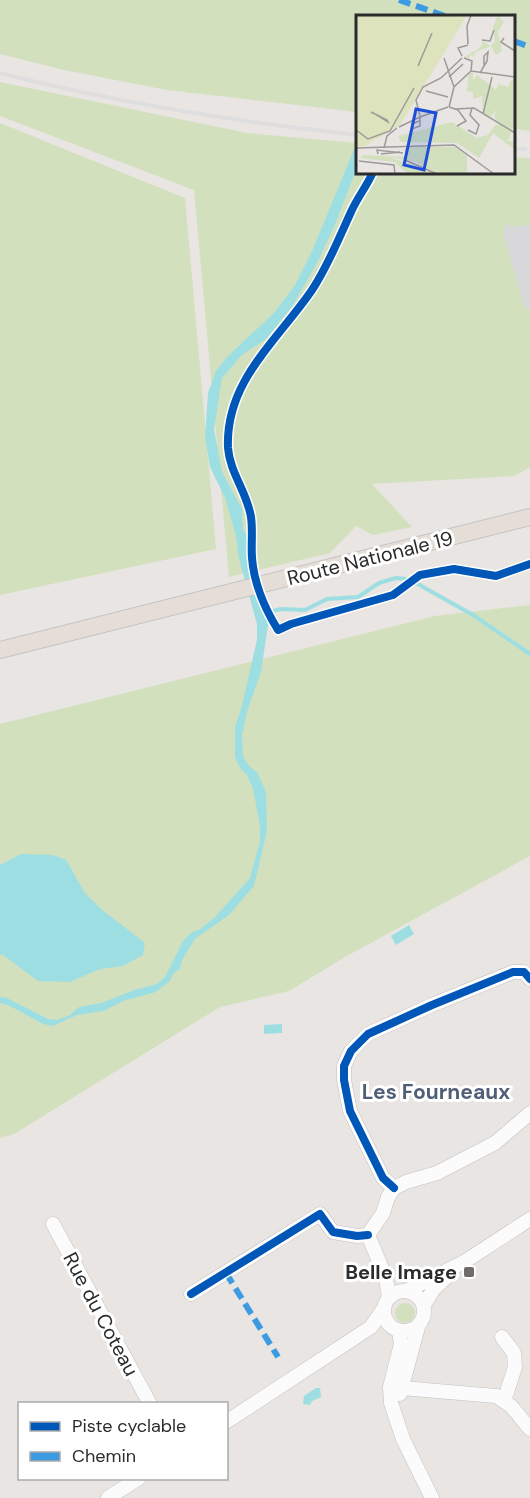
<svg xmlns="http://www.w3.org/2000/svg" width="530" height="1498" viewBox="0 0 530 1498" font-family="'DM Sans',sans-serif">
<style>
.industrial{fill:#d8d7d9}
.green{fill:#d3e0be}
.water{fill:#9ddee2}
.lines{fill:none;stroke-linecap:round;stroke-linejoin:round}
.stream{stroke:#9ddee2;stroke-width:4}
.minor-casing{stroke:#c3c2c2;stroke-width:15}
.major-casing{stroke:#c5c3c2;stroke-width:18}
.minor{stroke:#fcfbfb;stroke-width:14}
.major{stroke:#e5ded6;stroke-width:16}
.rail{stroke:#dededf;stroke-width:4}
.quiet{stroke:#3d9ce1;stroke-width:6;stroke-dasharray:12 6;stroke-linecap:butt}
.cycleway-casing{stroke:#fff;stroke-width:11}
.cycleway{stroke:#0057b8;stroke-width:8}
.poi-dot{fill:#6d6c6b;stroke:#fff;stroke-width:2}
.labels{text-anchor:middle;stroke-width:6;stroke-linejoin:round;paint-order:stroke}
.street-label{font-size:20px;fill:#2b2b2b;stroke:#fff}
.poi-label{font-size:20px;font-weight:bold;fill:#2b2b2b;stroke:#fff;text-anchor:end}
.neighbourhood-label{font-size:21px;font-weight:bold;fill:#505f77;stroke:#fff}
.inset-road{fill:none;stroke:#9c9b99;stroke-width:1.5}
.view{fill:#1d4ed8;fill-opacity:0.15;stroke:#1d4ed8;stroke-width:3}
.inset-edge{fill:none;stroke:#2b2b2b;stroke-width:3}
</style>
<rect width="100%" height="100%" fill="#e8e5e2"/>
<path class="industrial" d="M530,215V309L525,308L503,233L509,217Z"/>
<path class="green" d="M0,0H530V131L514,129V16H358L357,112L167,90L64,70L0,54Z
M0,82L247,133L357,143L358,172H514V157L530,158V225L509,227V219L503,233L525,308L530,310V467L514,476L372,484L412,527L373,535L356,526L330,553L229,577L194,190L0,116Z
M0,123L185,198L216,549L0,595Z
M530,605V856L345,957L289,991L220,1007L14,1134L0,1138V724L435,616Z
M395 1313a10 10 0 1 1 20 0a10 10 0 1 1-20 0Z"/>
<path class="water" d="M357,142V168L334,227L317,263L293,305L267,338L241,356L222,378L214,429L222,472L242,509L243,530L250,540L249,559L268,625L261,672L247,712L242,736L243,756L249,766L257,772L266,792L267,831L254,886L229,915L195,939L182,960L180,969L173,974L170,981L156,992L123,1001L104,1011L77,1015L53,1026L43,1024L10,1006L0,1003V997L7,998L48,1019L57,1020L70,1015L79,1007L101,1003L134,990L157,984L165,977L183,941L192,932L199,930L215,917L250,878L260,841V826L253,788L247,775L240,768L235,757V726L241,709L257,640V624L239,559L236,536L226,500L210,467L205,437L208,393L216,371L227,357L275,312L295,285L313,249Z
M21,854L53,855L66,860L85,893L101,909L145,943L143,955L123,966L100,969L70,982L38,981L3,955H0V865Z
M409,925L414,934L396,945L391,936Z
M282,1024V1033L264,1034V1025Z
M316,1388H320L321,1397L312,1401L310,1405L303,1404L304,1396Z"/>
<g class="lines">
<path class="stream" d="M416,583L473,615L530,654
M261,614L281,609L305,610L327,599L358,597L379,583L396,578L408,579"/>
<defs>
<path id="minor" d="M394,1188L383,1178L350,1111L344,1080V1066L351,1051L368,1034L432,1005L513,972H524L530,979
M53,1224L150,1404
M384 1311a20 20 0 1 1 40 0a20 20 0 1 1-40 0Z
M406,1291L464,1262L530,1219
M191,1294L320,1214L333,1232L357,1236L368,1235
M389,1298L386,1278L368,1235L383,1213L388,1197L394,1188L406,1182L437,1173L495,1143L530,1113
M424,1305L433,1290L451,1273
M399,1331L401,1344L390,1387L391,1403L403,1439L432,1498
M502,1337L514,1353L515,1367L504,1401
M390,1387L496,1396L511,1406L530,1429
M400,1394L418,1327
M226,1422L371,1327L384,1308
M108,1498L139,1478"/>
<path id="major" d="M0,650L530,517"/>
</defs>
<use href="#minor" class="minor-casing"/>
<use href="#major" class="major-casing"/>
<use href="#minor" class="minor"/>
<use href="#major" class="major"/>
<path class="rail" d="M0,73C117,103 237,122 358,135
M514,149H525"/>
<path class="quiet" d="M399,0L445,16
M514,41L530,47
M226,1273L278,1357"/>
<defs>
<path id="cycleway" d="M373,172C367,186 357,198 351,212C339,238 328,266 312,290C278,340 225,381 228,448C230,473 247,492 251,517C253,531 251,544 252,558C254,583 265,609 278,630L291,624L393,595L420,575L454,569L496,576L530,564
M394,1188L383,1178L350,1111L344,1080V1066L351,1051L368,1034L432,1005L513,972H524L530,979
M191,1294L320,1214L333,1232L357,1236L368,1235"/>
</defs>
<use href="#cycleway" class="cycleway-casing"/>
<use href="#cycleway" class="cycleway"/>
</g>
<rect class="poi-dot" x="463" y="1266" width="12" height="12" rx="3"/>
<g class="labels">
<g class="street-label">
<text transform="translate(370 558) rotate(-14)" y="7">Route Nationale 19</text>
<text transform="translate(101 1314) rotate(62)" y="7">Rue du Coteau</text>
</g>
<g class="poi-label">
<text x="457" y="1279">Belle Image</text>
</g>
<g class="neighbourhood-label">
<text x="436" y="1099">Les Fourneaux</text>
</g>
</g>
<g transform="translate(356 15)">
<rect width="159" height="159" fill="#e8e5e2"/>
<path d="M142,0L148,7L142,17L146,36L140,40L135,31L120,37L117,43L116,39L113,43L108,42L124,33L127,26L134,31L139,27L137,12ZM113,58H117V66L121,60L140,75L142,69L152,72L155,65L159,66V107L152,126L157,127L159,123V135L137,118L123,143L101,128L45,127L42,121L96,107L121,123L132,120L140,109L143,111L138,101L141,94L134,102L127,99L126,81L117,84V77L111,76ZM52,132H98L111,140V159H89L76,153L86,159H82L60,147L34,142L80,159H52L38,147L4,143L7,140L51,142L48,134Z" fill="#d3e0be"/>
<path d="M0,0H111L44,110L9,131L0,132Z" fill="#dce3bd"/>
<path class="inset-road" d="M148,23L145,27L159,36M126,25L134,26L138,15M112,29L111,11L115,0M106,41L102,33L112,30M88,43L98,72M108,43L116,46L115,56M62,51L76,18M115,56L159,62M124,58L131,46L132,37L128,41V50M93,62L107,49M70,76L92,82M93,92L98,72L115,56M93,92L102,95L110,106L101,111M99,94L118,93L159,118M15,97L31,105L32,107L21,100M127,99L136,62M64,101L60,85L67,72L85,63L106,43M64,102L92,92M63,106L56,109V114L64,111V102M43,112L64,102M0,115L12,124L34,116L58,73M112,115L120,119L123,110L114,100L116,93M0,133L98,130L138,159M28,133L31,121L41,113M22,139L21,135L47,138M25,139L44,137M49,145L81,159M3,146L38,150L39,159"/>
<path class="view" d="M60,94L80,98L68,155L48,150Z"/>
<rect width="159" height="159" class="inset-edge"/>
</g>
<rect x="18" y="1402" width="210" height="78" fill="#ffffff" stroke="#aaaaaa" stroke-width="1.5"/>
<rect x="30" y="1422" width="30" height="9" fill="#0057b8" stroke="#aaaaaa" stroke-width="1.5"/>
<text x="72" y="1432" font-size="18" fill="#2b2b2b">Piste cyclable</text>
<rect x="30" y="1452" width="30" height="9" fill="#3d9ce1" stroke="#aaaaaa" stroke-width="1.5"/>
<text x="72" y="1462" font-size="18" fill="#2b2b2b">Chemin</text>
</svg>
